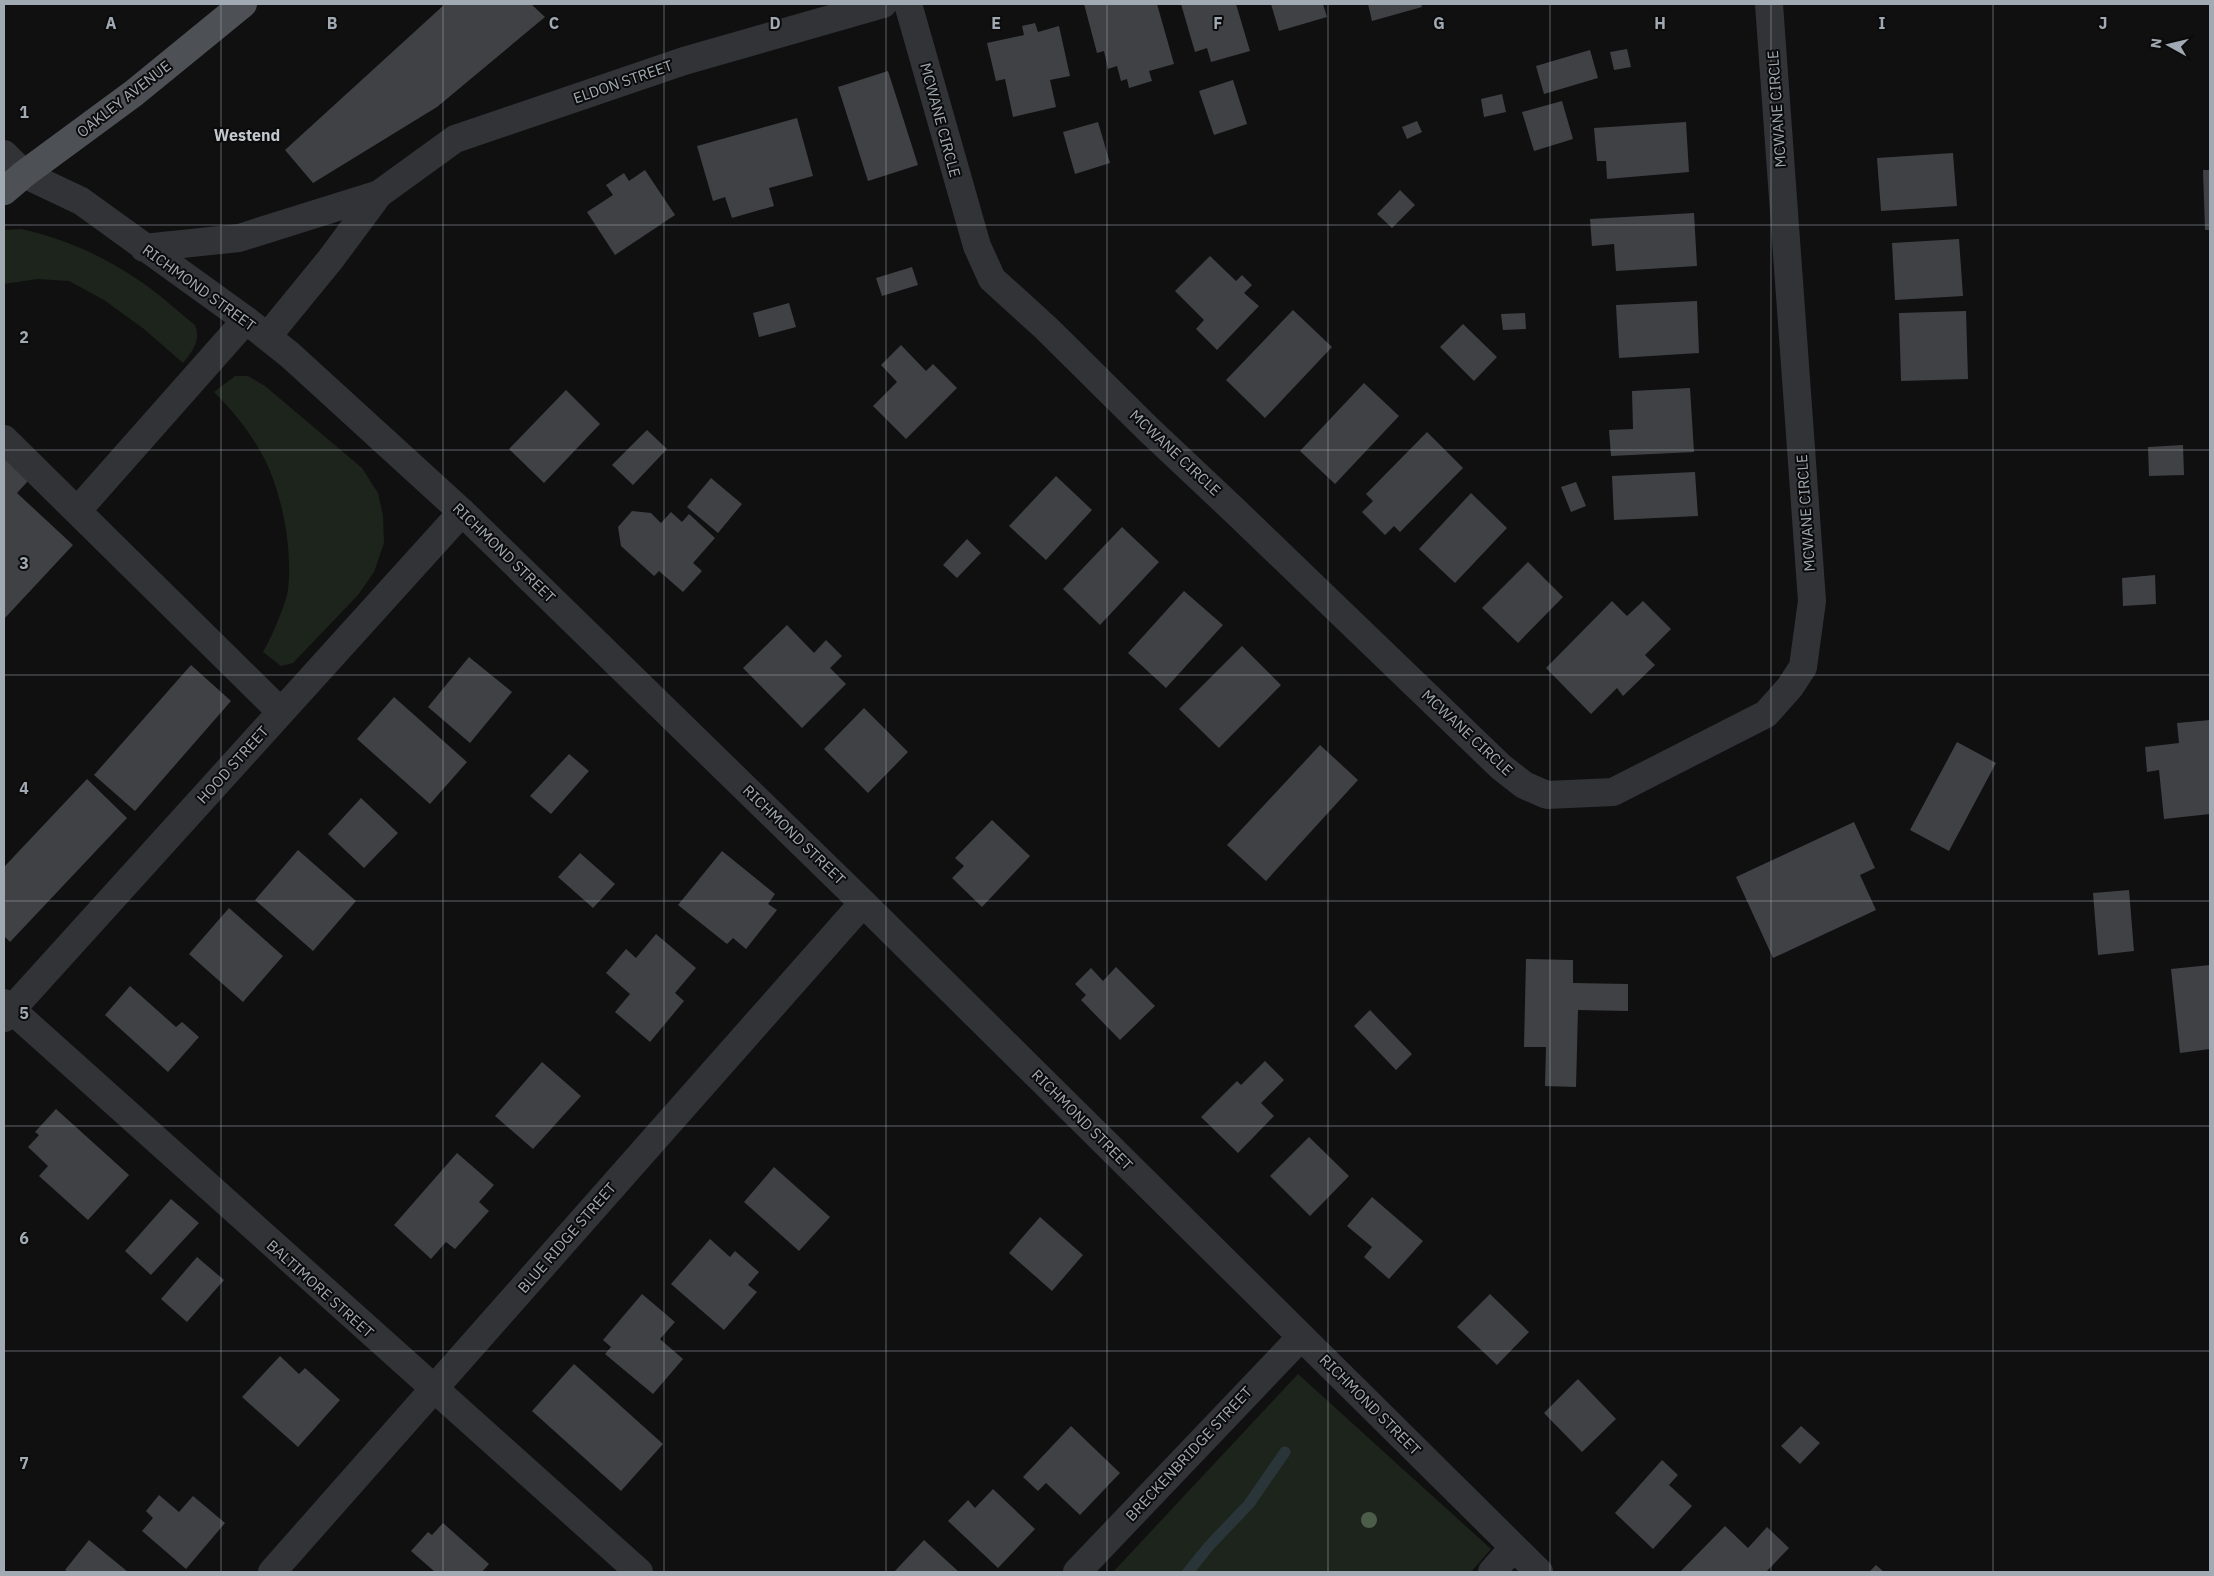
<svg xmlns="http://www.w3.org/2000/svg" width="2214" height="1576" viewBox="0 0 2214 1576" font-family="'IBM Plex Sans',sans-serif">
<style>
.green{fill:#1d241c}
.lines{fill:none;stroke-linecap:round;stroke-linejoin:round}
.stream{stroke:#2a3539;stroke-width:11}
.building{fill:#3f4144}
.minor{stroke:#313336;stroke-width:28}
.major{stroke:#4d5155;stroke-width:28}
.tree{fill:#4c5e4a}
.grid{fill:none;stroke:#a1aab2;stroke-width:1;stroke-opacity:0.55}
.labels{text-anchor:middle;stroke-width:4;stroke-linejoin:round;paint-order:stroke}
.street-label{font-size:15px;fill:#a1aab2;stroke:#0b0b0c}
.neighbourhood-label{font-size:16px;font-weight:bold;fill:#c2c8ce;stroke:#0b0b0c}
.grid-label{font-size:16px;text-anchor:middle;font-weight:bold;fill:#a1aab2;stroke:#0b0b0c;stroke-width:4;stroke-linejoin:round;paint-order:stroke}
</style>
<rect width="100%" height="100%" fill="#101011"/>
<path class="green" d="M21,229C62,238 99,254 134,277C156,291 175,309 195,325C201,341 193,350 183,363L144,329L104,300L69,281L37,279L4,284V230Z
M235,376H248L265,386L362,468L378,493L383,516L384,543L374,572L358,595L293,663L281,666L263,652C270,641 287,602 288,589C293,547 281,485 259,449C247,428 231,409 214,392Z
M1298,1374L1491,1549L1471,1572H1113Z"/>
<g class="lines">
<path class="stream" d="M1188,1572L1209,1546L1249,1504L1285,1452"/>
</g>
<path class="building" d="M445,4H531L545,17L437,107L313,183L285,150Z
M1084,4H1157L1174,64L1149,71L1152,81L1129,88L1127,79L1121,81L1117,66L1108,69L1104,51L1097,53Z
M1181,4H1236L1250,51L1211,62L1207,48L1195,52Z
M1271,4H1323L1327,17L1279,31Z
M1368,4H1421L1422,7L1372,21Z
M1035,23L1038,32L1059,26L1070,76L1050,80L1056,107L1013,117L1005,79L996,81L987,43L1024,35L1022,26Z
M1627,49L1631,67L1614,70L1610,52Z
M1590,50L1598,78L1544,94L1536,66Z
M888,71L918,165L868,181L838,87Z
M1233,80L1247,124L1214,135L1199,91Z
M1502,94L1506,112L1484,117L1481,99Z
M1562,101L1573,139L1534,151L1522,112Z
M797,118L813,176L769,188L774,206L732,218L725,197L713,201L697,146Z
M1417,121L1422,132L1407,139L1402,127Z
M1098,122L1110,163L1075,174L1063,132Z
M1686,122L1689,172L1607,179L1606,161H1597L1594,128Z
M1953,153L1957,206L1881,211L1877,158Z
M645,170L675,215L615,255L587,212L613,195L606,185L624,173L629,181Z
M2203,170H2210V230H2205Z
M1400,190L1415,205L1392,228L1377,214Z
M1694,213L1697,266L1616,271L1614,244L1592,246L1590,219Z
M1959,239L1963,296L1895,300L1892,243Z
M1210,256L1236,281L1242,275L1252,285L1244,293L1259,306L1217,350L1196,329L1204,320L1175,291Z
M912,267L918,285L882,296L876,278Z
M1697,301L1699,353L1619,358L1616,305Z
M789,303L796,327L759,337L753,313Z
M1293,310L1332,347L1265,418L1226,380Z
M1966,311L1968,379L1901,381L1899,313Z
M1525,313L1526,329L1503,330L1501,314Z
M1463,324L1497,357L1474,381L1440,347Z
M901,345L926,371L933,364L957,388L906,439L873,406L897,382L881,365Z
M1364,383L1399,416L1335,484L1300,451Z
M1690,388L1694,452L1611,456L1609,430L1633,429L1632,391Z
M566,390L600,424L544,483L509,449Z
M647,430L667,449L633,485L612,465Z
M1427,432L1463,468L1400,532L1394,526L1385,535L1362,512L1373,501L1366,494Z
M2183,445L2184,475L2149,476L2148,447Z
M4,457L29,480L17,493L73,545L4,619Z
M1695,472L1698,516L1614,520L1612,476Z
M1056,476L1092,510L1046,560L1009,526Z
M711,478L742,504L718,533L687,507Z
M1576,482L1586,506L1571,512L1561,487Z
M1471,493L1507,528L1455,583L1419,549Z
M632,511L651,513L661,523L671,512L682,522L689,514L715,538L693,563L702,571L683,592L659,571L654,576L621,546L618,527Z
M1122,527L1159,562L1100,625L1063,589Z
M967,539L981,553L957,578L943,565Z
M1528,562L1563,597L1518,643L1482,608Z
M2155,575L2156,604L2123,606L2122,578Z
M1184,591L1223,625L1166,688L1128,653Z
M1612,601L1627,616L1643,601L1671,629L1645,655L1655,665L1623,696L1617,688L1591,714L1546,668Z
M787,625L814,653L826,640L842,656L830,668L846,684L802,728L743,668Z
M1242,646L1281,685L1219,748L1179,709Z
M469,657L512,692L470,743L428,707Z
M191,665L231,701L135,811L94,775Z
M394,697L467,762L430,804L357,739Z
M864,708L908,752L868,793L824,749Z
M2210,720V814L2164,819L2159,770L2147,772L2145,747L2179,743L2177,723Z
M1957,742L1996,763L1949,851L1910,830Z
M1320,745L1358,780L1266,881L1227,845Z
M569,754L589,771L551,814L530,796Z
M87,779L127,818L10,942L4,936V867Z
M361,798L398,833L364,868L328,834Z
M992,820L1030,856L982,907L952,878L964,866L955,858Z
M1854,822L1875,868L1860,875L1876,910L1773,958L1736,877Z
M298,850L356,901L313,951L255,900Z
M722,851L775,894L768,904L777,910L746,949L733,938L727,944L678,905Z
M580,853L615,884L593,908L558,877Z
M2129,890L2134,951L2098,955L2093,893Z
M229,908L283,956L243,1002L189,954Z
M656,934L696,968L675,993L684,1001L650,1042L615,1012L630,994L606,973L626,949L636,958Z
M1526,959L1573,960V983L1628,984V1011L1578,1010L1576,1087L1545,1086L1546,1047H1524Z
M2210,965V1049L2180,1053L2171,969Z
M1116,967L1155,1006L1120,1040L1081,1000L1086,995L1075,984L1091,968L1103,981Z
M130,986L176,1027L182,1022L199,1037L168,1072L105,1015Z
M1370,1010L1412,1054L1396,1070L1354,1026Z
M1265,1061L1284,1080L1261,1103L1274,1116L1238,1153L1201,1117L1237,1081L1241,1085Z
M542,1062L581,1096L533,1149L495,1116Z
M56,1109L129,1175L88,1220L39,1176L48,1166L28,1147L39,1135L35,1132Z
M1309,1137L1349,1176L1310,1216L1270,1176Z
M457,1153L494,1185L479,1202L489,1211L455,1249L446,1242L431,1259L394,1225Z
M774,1167L830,1217L799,1251L744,1202Z
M1372,1197L1423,1241L1389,1279L1364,1257L1372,1247L1347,1226Z
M171,1199L199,1223L151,1275L125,1251Z
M1040,1217L1083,1255L1052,1291L1009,1253Z
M710,1239L730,1257L735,1251L759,1272L748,1285L757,1292L724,1330L671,1284Z
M197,1257L224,1280L187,1322L161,1299Z
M642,1294L675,1322L660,1339L683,1359L653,1394L605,1354L611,1347L603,1340Z
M1490,1294L1529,1332L1497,1365L1457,1327Z
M280,1356L299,1374L305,1368L340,1400L298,1447L242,1397Z
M574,1364L663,1444L621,1491L532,1411Z
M1578,1379L1616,1419L1582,1452L1544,1413Z
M1071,1426L1120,1473L1080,1515L1046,1483L1038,1491L1023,1477Z
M1801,1426L1820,1443L1800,1464L1781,1446Z
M1662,1460L1678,1475L1669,1485L1692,1506L1653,1549L1615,1513Z
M993,1489L1035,1529L998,1568L948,1521L968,1500L975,1508Z
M159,1495L179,1512L193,1496L225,1523L186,1569L142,1531L153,1518L146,1511Z
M443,1523L489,1564L482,1572H435L411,1551L428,1532L432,1535Z
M1725,1526L1748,1548L1767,1527L1789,1548L1766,1572H1680Z
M89,1540L128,1572H68L65,1570Z
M924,1540L959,1572H894Z
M1876,1565L1884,1572H1869Z"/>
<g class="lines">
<path class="minor" d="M908,4L977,246L992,279L1046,328L1149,430L1235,511L1501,767L1524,785L1547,795L1613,792L1766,714L1790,687L1803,667L1812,601L1769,4
M4,154L24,174L81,201L246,320L290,355L462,512L863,903L1539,1572
M144,248L239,238L379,194
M267,337L330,260L379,194L455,139L684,61L883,4
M4,439L281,712
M77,511L246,320
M4,1003L639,1572
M4,1018L462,512
M272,1572L863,903
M1077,1572L1301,1337
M1492,1572L1513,1548"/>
<path class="major" d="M4,191L24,174L134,93L243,4"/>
</g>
<circle class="tree" cx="1369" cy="1520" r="8"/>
<path class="grid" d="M221,4V1572M443,4V1572M664,4V1572M886,4V1572M1107,4V1572M1328,4V1572M1550,4V1572M1771,4V1572M1993,4V1572M4,225H2210M4,450H2210M4,675H2210M4,901H2210M4,1126H2210M4,1351H2210"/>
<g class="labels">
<g class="street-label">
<text transform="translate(623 82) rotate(-19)" y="5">ELDON STREET</text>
<text transform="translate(124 99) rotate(-38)" y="5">OAKLEY AVENUE</text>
<text transform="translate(1777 109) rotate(-94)" y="5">MCWANE CIRCLE</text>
<text transform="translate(940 120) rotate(75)" y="5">MCWANE CIRCLE</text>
<text transform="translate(199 288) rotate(36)" y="5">RICHMOND STREET</text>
<text transform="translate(1175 453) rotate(43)" y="5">MCWANE CIRCLE</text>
<text transform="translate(1806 513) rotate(-94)" y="5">MCWANE CIRCLE</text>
<text transform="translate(504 553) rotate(44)" y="5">RICHMOND STREET</text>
<text transform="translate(1467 733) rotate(43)" y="5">MCWANE CIRCLE</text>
<text transform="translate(233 765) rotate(-48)" y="5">HOOD STREET</text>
<text transform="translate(794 835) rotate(44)" y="5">RICHMOND STREET</text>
<text transform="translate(1082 1120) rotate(45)" y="5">RICHMOND STREET</text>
<text transform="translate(567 1238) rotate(-49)" y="5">BLUE RIDGE STREET</text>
<text transform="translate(320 1289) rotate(42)" y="5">BALTIMORE STREET</text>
<text transform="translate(1370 1405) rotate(45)" y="5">RICHMOND STREET</text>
<text transform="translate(1189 1454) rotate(-47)" y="5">BRECKENBRIDGE STREET</text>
</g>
<g class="neighbourhood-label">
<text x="247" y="141">Westend</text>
</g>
</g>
<g class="grid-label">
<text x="111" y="29">A</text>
<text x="332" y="29">B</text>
<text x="554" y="29">C</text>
<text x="775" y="29">D</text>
<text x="996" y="29">E</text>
<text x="1218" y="29">F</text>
<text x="1439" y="29">G</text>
<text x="1660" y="29">H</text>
<text x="1882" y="29">I</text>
<text x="2103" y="29">J</text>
<text x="24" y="118">1</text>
<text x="24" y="343">2</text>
<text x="24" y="569">3</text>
<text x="24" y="794">4</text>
<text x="24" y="1019">5</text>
<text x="24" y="1244">6</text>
<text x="24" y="1469">7</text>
</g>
<rect width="2214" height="1576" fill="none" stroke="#a1aab2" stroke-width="10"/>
<g transform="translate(2169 45) rotate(278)" stroke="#0b0b0c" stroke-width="4" paint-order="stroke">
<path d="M0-4L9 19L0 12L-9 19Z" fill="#a1aab2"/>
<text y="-8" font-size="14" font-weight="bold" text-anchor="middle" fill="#a1aab2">N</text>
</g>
</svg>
